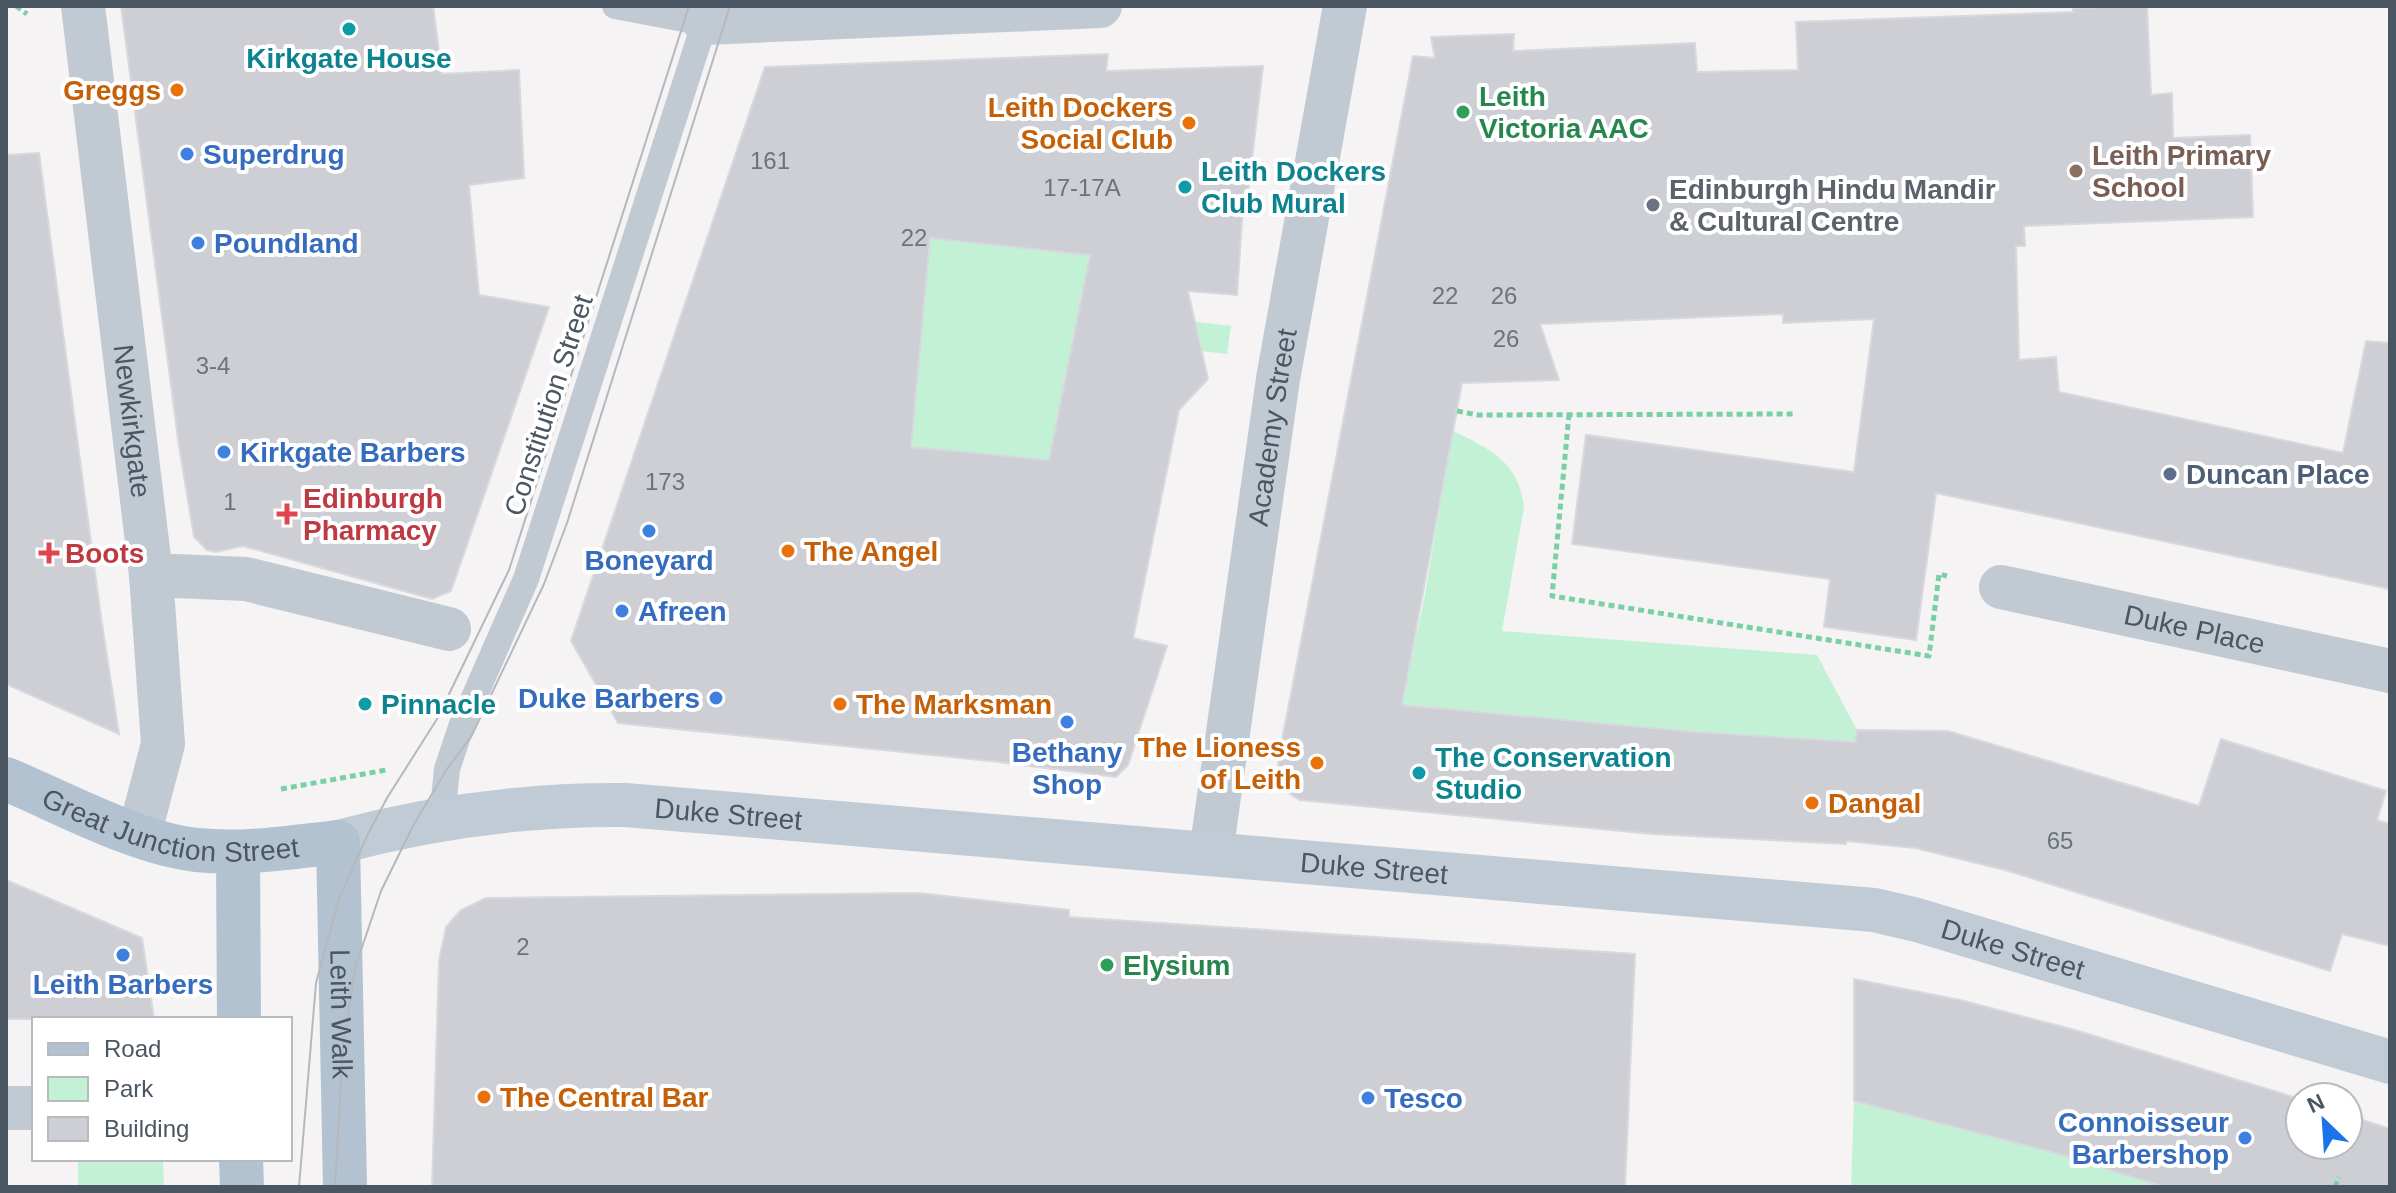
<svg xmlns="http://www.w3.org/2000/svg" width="2396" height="1193" viewBox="0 0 2396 1193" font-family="Helvetica,sans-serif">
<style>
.green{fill:#c3f1d5}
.building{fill:#cdcfd5;stroke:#d7d9de;stroke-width:2;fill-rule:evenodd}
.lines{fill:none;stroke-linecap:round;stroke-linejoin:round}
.path{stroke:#7ad0a6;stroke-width:5;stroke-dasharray:6 4;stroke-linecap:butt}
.lane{stroke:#c1cad2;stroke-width:26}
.street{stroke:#c1cad2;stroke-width:44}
.secondary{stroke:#c1cbd6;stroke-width:44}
.primary{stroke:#b3c2d1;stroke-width:44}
.tram{stroke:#b5b8bd;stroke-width:2}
.culture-dot{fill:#0f9aa8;stroke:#fff;stroke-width:3}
.food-dot{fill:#e8710a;stroke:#fff;stroke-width:3}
.leisure-dot{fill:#2e9e5b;stroke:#fff;stroke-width:3}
.shop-dot{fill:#3f7fe0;stroke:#fff;stroke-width:3}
.education-dot{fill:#8d6e63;stroke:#fff;stroke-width:3}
.worship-dot{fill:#6b7280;stroke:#fff;stroke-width:3}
.service-dot{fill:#5c6f8a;stroke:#fff;stroke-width:3}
.health-dot{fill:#e0444e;stroke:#fff;stroke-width:3}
.labels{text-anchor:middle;stroke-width:8;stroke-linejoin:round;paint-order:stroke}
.number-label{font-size:24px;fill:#6b747e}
.culture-label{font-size:28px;font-weight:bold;fill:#0d838f;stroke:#fff;text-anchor:start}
.food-label{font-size:28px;font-weight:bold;fill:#c56008;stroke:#fff;text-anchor:start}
.leisure-label{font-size:28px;font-weight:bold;fill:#27864d;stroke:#fff;text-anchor:start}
.shop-label{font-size:28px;font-weight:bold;fill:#366cbe;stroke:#fff;text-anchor:start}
.education-label{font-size:28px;font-weight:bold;fill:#785e54;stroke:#fff;text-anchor:start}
.worship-label{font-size:28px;font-weight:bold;fill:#5b616d;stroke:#fff;text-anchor:start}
.street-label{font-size:28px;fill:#4a5661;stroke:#fff}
.service-label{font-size:28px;font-weight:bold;fill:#4e5e75;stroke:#fff;text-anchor:start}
.health-label{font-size:28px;font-weight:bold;fill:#be3a42;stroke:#fff;text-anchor:start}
</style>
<rect width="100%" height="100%" fill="#f5f3f3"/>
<path class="green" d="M930,238L1134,259L1129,314L1231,326L1227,354L1074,336L990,762L945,757L974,453L911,447Z
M1453,431C1490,449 1519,462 1524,507L1502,631L1817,655L1857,730L1855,742L1695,732L1401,706L1424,600Z
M1854,1101L2055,1153L2165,1187H1851Z
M78,1159H163L164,1187H78Z"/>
<path class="building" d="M121,6H433L442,74L519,70L524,178L469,185L479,295L549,307L451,591L432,599L243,546L216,552L207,550L194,537L179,446Z
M2147,6L2151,95L2172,93L2173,138L2250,135L2253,217L2024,226L2025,246H2016L2019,360L2056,357L2059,392L2343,453L2366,341L2390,343V589L1936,493L1916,640L1824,627L1830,579L1572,544L1586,435L1854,472L1874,319L1783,323V314L1540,324L1559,380L1462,383L1402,705L1695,732L1855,742L1857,730L1948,731L2199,806L2221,739L2386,791L2377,820L2390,824V946L2342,934L2330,971L2005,870L1915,848L1846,841V844L1652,834L1299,800L1288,792L1279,773L1278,760L1294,678L1413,56L1435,58L1431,37L1514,34L1513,51L1695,43L1697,72L1798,70L1796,22L2073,12V8Z
M1108,54L1106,71L1263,66L1248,193L1244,192L1237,295L1188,291L1208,379L1179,410L1172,445L1133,638L1167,646L1128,765L1116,777L991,761L618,723L571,641L765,67ZM930,238L1090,255L1049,460L911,447Z
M39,153L101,617L119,734L6,684V155Z
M6,880L142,938L154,1019H6Z
M918,893L1069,910V917L1635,954L1625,1187H432L439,961L446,927L461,910L486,898Z
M1854,979L1960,1000L2075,1030L2300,1099V1145H2348V1115L2390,1129V1187H2165L2055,1153L1854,1101Z"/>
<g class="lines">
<path class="path" d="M16,6L27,14
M1457,411L1478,415L1795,414
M1569,414L1552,596L1929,656L1939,574L1947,576
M281,789L386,770
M2335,1187L2339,1177"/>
<path class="lane" d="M615,6L705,23
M442,819L447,769L461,727L526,579L708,12"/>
<g class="street">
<path id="s1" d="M83,6L151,575L163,744L139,835"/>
<path d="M705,23L1100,6"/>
<path d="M151,575L246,579L449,629"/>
<path id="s2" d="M2001,587L2390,671"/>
<path id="s3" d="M1211,853L1278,379L1345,6"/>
<path d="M6,1108H34"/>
</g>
<path class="secondary" id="s4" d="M338,842C432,817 528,804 625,805L1874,910L1917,920L2390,1062"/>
<g class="primary">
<path id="s5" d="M6,779C61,802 138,844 197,850C244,855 292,847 338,842L345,1187"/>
<path d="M238,852L239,1019"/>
<path d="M241,1159L242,1187"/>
</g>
<path class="tram" d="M299,1187L316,983L339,899L368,834L387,798L437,719L509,570L689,6
M335,1187L343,1047L356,965L381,891L414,824L447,769L471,737L544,584L567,523L730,6"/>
</g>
<g class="culture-dot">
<circle cx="349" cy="29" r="8"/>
<circle cx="1185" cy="187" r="8"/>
<circle cx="365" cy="704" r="8"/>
<circle cx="1419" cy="773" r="8"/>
</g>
<g class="food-dot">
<circle cx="177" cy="90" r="8"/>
<circle cx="1189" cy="123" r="8"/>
<circle cx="788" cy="551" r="8"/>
<circle cx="840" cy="704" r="8"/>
<circle cx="1317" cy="763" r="8"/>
<circle cx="1812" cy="803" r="8"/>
<circle cx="484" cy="1097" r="8"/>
</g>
<g class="leisure-dot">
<circle cx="1463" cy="112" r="8"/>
<circle cx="1107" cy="965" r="8"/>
</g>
<g class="shop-dot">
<circle cx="187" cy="154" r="8"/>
<circle cx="198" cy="243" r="8"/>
<circle cx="224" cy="452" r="8"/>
<circle cx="649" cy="531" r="8"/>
<circle cx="622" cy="611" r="8"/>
<circle cx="716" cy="698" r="8"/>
<circle cx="1067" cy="722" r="8"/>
<circle cx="123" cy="955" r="8"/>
<circle cx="1368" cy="1098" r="8"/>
<circle cx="2245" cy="1138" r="8"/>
</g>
<circle class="education-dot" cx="2076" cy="171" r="8"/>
<circle class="worship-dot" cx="1653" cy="205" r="8"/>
<circle class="service-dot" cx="2170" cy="474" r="8"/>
<g class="health-dot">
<path d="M283 502h8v8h8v8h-8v8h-8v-8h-8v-8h8z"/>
<path d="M45 541h8v8h8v8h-8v8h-8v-8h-8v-8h8z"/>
</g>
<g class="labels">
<g class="number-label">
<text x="770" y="169">161</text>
<text x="1082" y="196">17-17A</text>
<text x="914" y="246">22</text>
<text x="1445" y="304">22</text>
<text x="1504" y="304">26</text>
<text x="1506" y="347">26</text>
<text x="213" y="374">3-4</text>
<text x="665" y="490">173</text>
<text x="230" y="510">1</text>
<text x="2060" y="849">65</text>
<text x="523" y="955">2</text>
</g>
<g class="culture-label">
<text x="349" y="68" text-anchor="middle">Kirkgate House</text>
<text x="1201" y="181">Leith Dockers<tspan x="1201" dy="32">Club Mural</tspan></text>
<text x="381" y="714">Pinnacle</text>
<text x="1435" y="767">The Conservation<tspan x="1435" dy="32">Studio</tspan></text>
</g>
<g class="food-label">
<text x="161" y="100" text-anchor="end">Greggs</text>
<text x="1173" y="117" text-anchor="end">Leith Dockers<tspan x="1173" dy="32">Social Club</tspan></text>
<text x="804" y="561">The Angel</text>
<text x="856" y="714">The Marksman</text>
<text x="1301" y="757" text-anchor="end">The Lioness<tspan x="1301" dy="32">of Leith</tspan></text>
<text x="1828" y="813">Dangal</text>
<text x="500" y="1107">The Central Bar</text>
</g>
<g class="leisure-label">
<text x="1479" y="106">Leith<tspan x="1479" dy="32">Victoria AAC</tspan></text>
<text x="1123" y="975">Elysium</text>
</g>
<g class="shop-label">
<text x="203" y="164">Superdrug</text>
<text x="214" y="253">Poundland</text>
<text x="240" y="462">Kirkgate Barbers</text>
<text x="649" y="570" text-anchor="middle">Boneyard</text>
<text x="638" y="621">Afreen</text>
<text x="700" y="708" text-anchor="end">Duke Barbers</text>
<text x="1067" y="762" text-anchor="middle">Bethany<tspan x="1067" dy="32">Shop</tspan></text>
<text x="123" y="994" text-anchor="middle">Leith Barbers</text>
<text x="1384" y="1108">Tesco</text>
<text x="2229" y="1132" text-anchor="end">Connoisseur<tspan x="2229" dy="32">Barbershop</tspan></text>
</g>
<g class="education-label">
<text x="2092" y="165">Leith Primary<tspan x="2092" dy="32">School</tspan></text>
</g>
<g class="worship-label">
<text x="1669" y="199">Edinburgh Hindu Mandir<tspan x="1669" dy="32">&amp; Cultural Centre</tspan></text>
</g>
<g class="street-label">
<text transform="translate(548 405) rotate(-72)" y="10">Constitution Street</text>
<text dy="10" stroke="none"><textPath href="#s1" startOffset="418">Newkirkgate</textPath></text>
<text dy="10" stroke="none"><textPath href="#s3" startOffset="430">Academy Street</textPath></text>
<text dy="10" stroke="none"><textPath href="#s2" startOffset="198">Duke Place</textPath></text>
<text dy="10" stroke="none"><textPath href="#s4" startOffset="394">Duke Street</textPath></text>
<text dy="10" stroke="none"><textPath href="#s5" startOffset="174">Great Junction Street</textPath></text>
<text dy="10" stroke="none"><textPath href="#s4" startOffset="1042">Duke Street</textPath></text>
<text dy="10" stroke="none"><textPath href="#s4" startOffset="1688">Duke Street</textPath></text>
<text dy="10" stroke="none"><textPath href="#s5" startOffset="518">Leith Walk</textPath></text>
</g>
<g class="service-label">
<text x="2186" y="484">Duncan Place</text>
</g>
<g class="health-label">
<text x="303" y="508">Edinburgh<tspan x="303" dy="32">Pharmacy</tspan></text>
<text x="65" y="563">Boots</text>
</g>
</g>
<rect width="2396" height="1193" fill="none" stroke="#4a5661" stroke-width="16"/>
<rect x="32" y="1017" width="260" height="144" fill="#ffffff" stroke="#b7bbc0" stroke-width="2"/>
<rect x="48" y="1043" width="40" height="12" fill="#b3c2d1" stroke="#b7bbc0" stroke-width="2"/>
<text x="104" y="1057" font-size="24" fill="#4a5661">Road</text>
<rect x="48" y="1077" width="40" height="24" fill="#c3f1d5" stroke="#b7bbc0" stroke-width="2"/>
<text x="104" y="1097" font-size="24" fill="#4a5661">Park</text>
<rect x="48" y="1117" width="40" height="24" fill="#cdcfd5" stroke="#b7bbc0" stroke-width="2"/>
<text x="104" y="1137" font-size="24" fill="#4a5661">Building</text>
<g transform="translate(2324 1121) rotate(335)"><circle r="38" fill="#ffffff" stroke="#b7bbc0" stroke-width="2"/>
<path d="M0-6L14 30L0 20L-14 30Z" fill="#1a73e8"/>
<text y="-12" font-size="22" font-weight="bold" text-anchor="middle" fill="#4a5661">N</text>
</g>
</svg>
